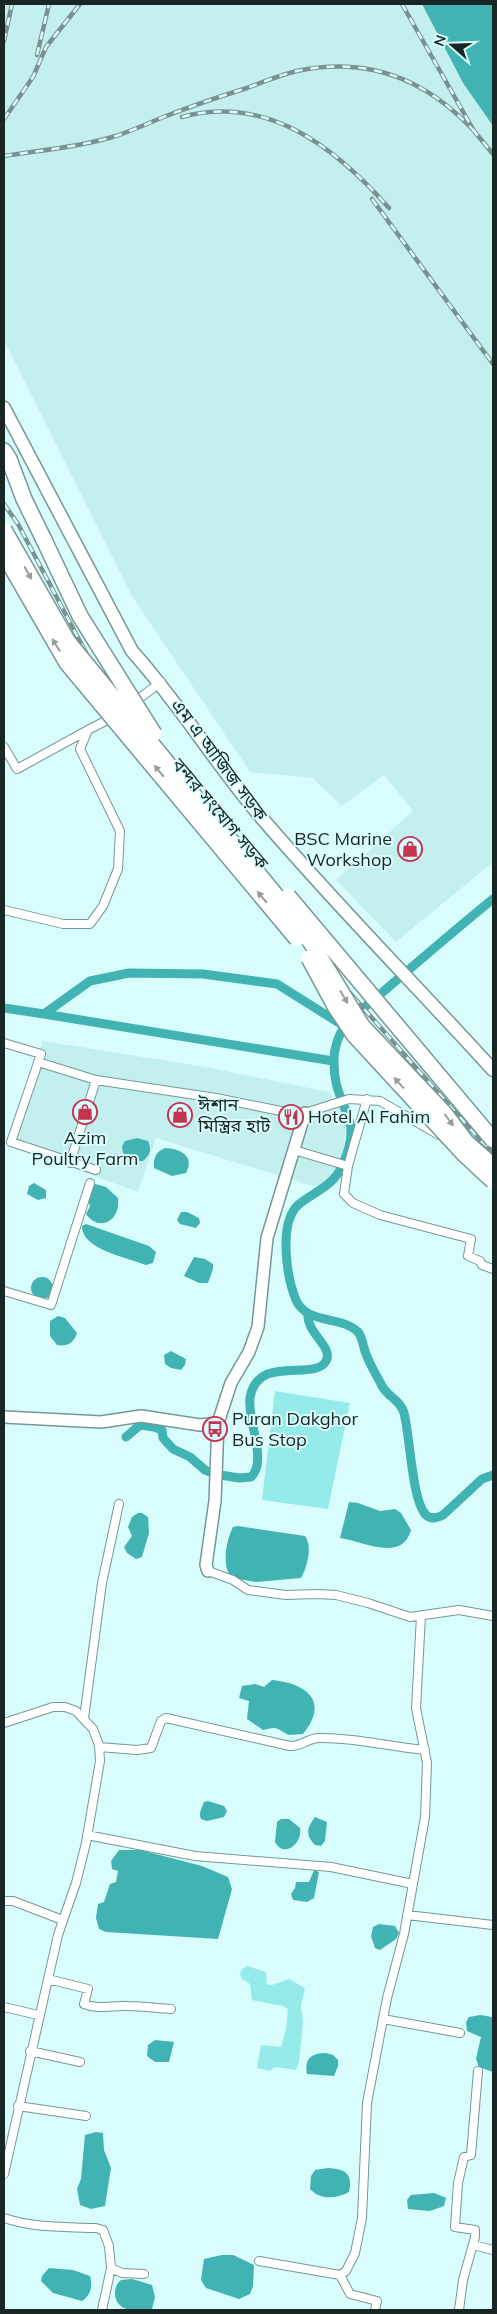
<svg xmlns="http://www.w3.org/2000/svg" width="497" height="2314" viewBox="0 0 497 2314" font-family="Mulish,'Noto Sans Bengali',sans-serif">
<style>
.built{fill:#c3f0ef}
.green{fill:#95ebe9}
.water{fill:#41b3b2}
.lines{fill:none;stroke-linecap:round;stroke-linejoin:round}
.canal{stroke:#41b3b2;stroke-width:9}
.street-casing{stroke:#769797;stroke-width:10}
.secondary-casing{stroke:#769797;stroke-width:14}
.primary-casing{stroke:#769797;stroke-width:15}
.highway-casing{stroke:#769797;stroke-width:18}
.street{stroke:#fff;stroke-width:8}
.secondary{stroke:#fff;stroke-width:11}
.primary{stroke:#fff;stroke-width:12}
.highway{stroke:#fff;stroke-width:15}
.rail-casing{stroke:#799291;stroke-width:4.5}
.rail{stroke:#d9fdfc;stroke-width:2.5;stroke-dasharray:8;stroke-linecap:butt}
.highway-bridge-casing{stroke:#769797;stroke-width:18;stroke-linecap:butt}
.highway-bridge{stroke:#fff;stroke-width:15}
.oneway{fill:#979d9d}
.labels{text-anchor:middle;stroke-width:4;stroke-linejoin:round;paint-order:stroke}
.street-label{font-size:18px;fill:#182626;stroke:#d9fdfc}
.poi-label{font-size:18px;fill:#182626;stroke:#d9fdfc;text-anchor:start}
</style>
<rect width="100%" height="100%" fill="#d9fdfc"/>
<path class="built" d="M4,4H422L463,83L493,126V862L396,942L336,880L413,811L384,775L342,806L312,778L250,772L132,596L4,340Z
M43,1041L206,1067L329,1092L340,1107L346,1123L343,1156L329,1180L318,1186L309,1185L156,1138L138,1192L7,1144Z"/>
<path class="green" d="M275,1391L350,1403L328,1509L262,1500Z
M247,1966L266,1972L267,1984L272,1985L289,1979L305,1988L301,2006L303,2022L299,2062L296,2070L275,2067L270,2071L257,2068L261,2045L281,2047L286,2029L288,2009L283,2006L252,2000L250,1984L242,1979L240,1974L242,1969Z"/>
<path class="water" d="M422,4H493V126L463,83Z
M137,1138L148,1141C152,1150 150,1155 143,1161H135L123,1153L122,1146L125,1141Z
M165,1148C181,1149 195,1156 186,1173L172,1176L154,1168C153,1159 156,1151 165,1148Z
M34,1183L46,1190V1198L38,1200L27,1194L29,1186Z
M95,1184L106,1187L118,1198C121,1220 100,1233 86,1214L90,1206L88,1200Z
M181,1212H187L199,1218L200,1223L196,1228L180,1224L177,1220Z
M86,1224L149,1246L156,1252L153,1263L146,1265C128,1258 81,1249 82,1226Z
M194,1257L205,1259L213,1264V1269L208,1283H199L184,1276Z
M31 1288a11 11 0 1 1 22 0a11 11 0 1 1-22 0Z
M58,1316L65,1318L77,1333C74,1343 67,1347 57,1345L50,1336V1321Z
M171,1351L186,1359L185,1365L181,1370L171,1368L165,1364L164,1355Z
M349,1502L358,1503L380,1511L395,1509L401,1513L411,1530C402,1563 363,1541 340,1538Z
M138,1513H142L148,1517L149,1533L142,1557L136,1559L127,1553L124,1547L132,1536L128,1527L132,1517Z
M238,1526L305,1536C313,1547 307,1567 301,1578L256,1582L239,1579L229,1574C222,1561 227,1539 233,1527Z
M272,1680C306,1683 330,1701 303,1734L289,1735C275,1728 278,1726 263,1730L247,1719L249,1701L239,1698L242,1686L255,1684L264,1687Z
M208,1801L224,1806L227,1811L224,1817L207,1821L201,1819C198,1813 202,1808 204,1802Z
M315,1817L327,1822L325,1841L321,1846L315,1845C305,1835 307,1828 315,1817Z
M281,1819H289L300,1828C303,1843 284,1859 275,1842L277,1822Z
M119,1850H140L202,1866L228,1877L232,1889L218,1939L106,1932L99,1929L96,1918L98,1904L104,1902L110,1884L116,1882L118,1871L112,1869L111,1861Z
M314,1870L319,1872L314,1898L307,1902L293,1900L291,1894L295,1888L296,1882H309Z
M379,1924L395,1926L399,1933L396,1939L380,1950L375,1948L371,1936L373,1927Z
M480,2015L492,2017L493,2018V2072L479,2067L476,2059L481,2037L467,2031L466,2022L469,2017Z
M155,2040L174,2042L169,2062H155L147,2056L148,2045Z
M326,2053L333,2055L338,2060V2066L334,2076L307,2074C304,2059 311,2053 326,2053Z
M96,2132L103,2133L104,2150L111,2168L105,2206L91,2209L80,2205L77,2189L81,2179L85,2135Z
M328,2168C346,2169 353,2174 349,2192C336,2199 320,2200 310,2189L311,2176L315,2170Z
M434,2193L446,2198L444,2206L430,2211L408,2209L407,2200L411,2195Z
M222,2255H233L254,2265L253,2286L250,2294L239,2299L206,2288L201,2280L204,2259Z
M49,2268L73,2270L90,2276C93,2286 91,2295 82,2301L53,2293L41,2281L42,2276Z
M132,2279L152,2285L155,2297L152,2309C138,2313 117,2312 115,2295C115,2289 116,2284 121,2280Z"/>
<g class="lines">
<path class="canal" d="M493,899C456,929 420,960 384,991C372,1002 355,1013 345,1026C338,1035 333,1052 334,1063C334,1088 342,1098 349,1120C354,1134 348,1153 342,1166C333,1187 313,1192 298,1205C278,1224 287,1278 296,1300C307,1325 341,1315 358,1332C363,1338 363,1347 366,1354C370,1365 377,1376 382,1386C388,1397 401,1401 404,1413C410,1436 412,1499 425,1514C430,1520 437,1518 443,1515L482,1479L493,1475
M4,1008L44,1014L90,981L129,973L203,974L277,984L344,1026
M44,1014L333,1061
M126,1437L140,1425L154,1427L162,1430L163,1438L173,1449L190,1457L205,1470L214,1474L239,1478L251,1477C268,1461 247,1420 250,1398C257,1353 315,1382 326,1361C334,1347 306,1333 308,1314"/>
<defs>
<path id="street" d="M133,703L161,682
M4,747L17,769L88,730
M4,910L63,924H90L103,906L118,869L120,831L80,749L88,730L113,717
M4,1043L41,1054L11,1142L96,1170
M38,1062L96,1080L216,1098L281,1111L305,1113L349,1099L380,1101L439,1135
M367,1099L348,1166L344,1194L353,1203L380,1215L471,1239L468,1256L480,1261L482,1265L493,1269
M294,1150L348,1166
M70,1163L96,1080
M4,1291L51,1305L90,1183
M208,1571L233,1580L248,1590L286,1595L317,1594L336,1595L368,1603L410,1617L459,1610L493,1616
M84,1718L102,1583L119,1504
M4,1723L53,1707H65L76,1711L93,1729L99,1745L100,1761L86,1843L76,1883L58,1935L4,2174
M99,1747L137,1750L151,1748L161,1721L166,1718L290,1746C301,1747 308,1738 319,1738C354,1737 390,1747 425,1750
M87,1835L195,1856L331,1867L413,1884
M4,1901H13L60,1919
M407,1915L493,1925
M48,1979L88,1989L84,2004C99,2010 112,2005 127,2006C141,2006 156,2008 171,2009
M4,2007L38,2015
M383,2019L460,2033
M30,2051L80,2062
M18,2106L86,2116
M4,2218C34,2228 65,2227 96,2228L103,2230L109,2246L111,2268L122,2273L144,2274
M473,2245L493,2250
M259,2261L340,2275L346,2271L355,2253L362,2218L367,2103L387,1998L404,1934L425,1817L427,1763L416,1708L421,1616
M340,2275L350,2294L377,2301L375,2310
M102,2310L111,2268
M459,2310L463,2280L475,2237V2230L455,2227L458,2183L464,2157L471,2155L478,2071"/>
<path id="secondary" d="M4,1417L101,1422L141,1416L200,1425L218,1423
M208,1571L206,1565L215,1501L218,1423L231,1383L249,1352L258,1327L267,1238L305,1113"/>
<path id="primary" d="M4,408L132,651C177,701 212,758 255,810C331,900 414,983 493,1070"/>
<path id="highway" d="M4,451L9,459L24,499L44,540"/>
</defs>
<use href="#street" class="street-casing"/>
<use href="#secondary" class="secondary-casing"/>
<use href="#primary" class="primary-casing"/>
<use href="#highway" class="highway-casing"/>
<use href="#street" class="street"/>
<use href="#secondary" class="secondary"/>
<use href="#primary" class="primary"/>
<use href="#highway" class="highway"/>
<defs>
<path id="rail" d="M402,4L474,131L493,154
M4,41L12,4
M37,55L49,4
M182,117C267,94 335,147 389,208
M4,119L33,77L46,47L80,4
M4,156C42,150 81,147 119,135C133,130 147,124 161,118C189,107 218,97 247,88C263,82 280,75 297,71C368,56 426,79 474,131
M372,199L493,364
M4,504L18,524L93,666L164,783L481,1141L493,1151"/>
</defs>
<use href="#rail" class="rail-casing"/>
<use href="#rail" class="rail"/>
<defs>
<path id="highway-bridge" d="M4,530L68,642L283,904L310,941L362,1026L445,1114L466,1142L493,1166
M44,540L80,616L154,734
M4,554L67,663L297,939
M288,896L493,1140
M309,958L336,1008L355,1036L463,1153L493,1181"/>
</defs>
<use href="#highway-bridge" class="highway-bridge-casing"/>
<use href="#highway-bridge" class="highway-bridge"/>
</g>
<defs><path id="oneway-solid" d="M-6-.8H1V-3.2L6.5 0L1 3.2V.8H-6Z" transform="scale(1.25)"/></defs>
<g class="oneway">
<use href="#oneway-solid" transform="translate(28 573) rotate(61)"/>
<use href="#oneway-solid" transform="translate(56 645) rotate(-122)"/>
<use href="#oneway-solid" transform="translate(159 771) rotate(-130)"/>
<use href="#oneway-solid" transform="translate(262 897) rotate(-130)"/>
<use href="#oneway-solid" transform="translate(344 997) rotate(59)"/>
<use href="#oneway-solid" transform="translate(399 1083) rotate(-133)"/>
<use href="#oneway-solid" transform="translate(449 1120) rotate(53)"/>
</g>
<defs>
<symbol id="shop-ring" viewBox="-11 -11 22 22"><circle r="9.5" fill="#d9fdfc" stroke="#c43350" stroke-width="1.5"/><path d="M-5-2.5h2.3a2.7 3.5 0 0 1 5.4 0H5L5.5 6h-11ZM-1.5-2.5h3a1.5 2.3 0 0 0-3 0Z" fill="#c43350"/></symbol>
<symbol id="restaurant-ring" viewBox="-11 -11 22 22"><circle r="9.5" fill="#d9fdfc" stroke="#c43350" stroke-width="1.5"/><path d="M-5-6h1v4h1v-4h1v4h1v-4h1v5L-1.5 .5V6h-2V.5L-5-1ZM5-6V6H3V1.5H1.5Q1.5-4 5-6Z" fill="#c43350"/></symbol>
<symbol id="bus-ring" viewBox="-11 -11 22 22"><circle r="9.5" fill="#d9fdfc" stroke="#c43350" stroke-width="1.5"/><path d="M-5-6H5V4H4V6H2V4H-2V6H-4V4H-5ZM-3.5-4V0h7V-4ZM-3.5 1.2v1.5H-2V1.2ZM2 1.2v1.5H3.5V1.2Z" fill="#c43350"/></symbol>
</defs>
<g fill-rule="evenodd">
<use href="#shop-ring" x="396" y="835" width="28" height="28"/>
<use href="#shop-ring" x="71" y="1098" width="28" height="28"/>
<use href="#shop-ring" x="166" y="1101" width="28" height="28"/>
<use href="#restaurant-ring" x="277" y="1103" width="28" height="28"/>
<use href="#bus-ring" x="201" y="1415" width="28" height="28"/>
</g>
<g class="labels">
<g class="street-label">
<text transform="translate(219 760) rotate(53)" y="6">এম এ আজিজ সড়ক</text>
<text transform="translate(220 814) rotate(50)" y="6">বন্দর সংযোগ সড়ক</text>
</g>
<g class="poi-label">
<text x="392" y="845" text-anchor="end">BSC Marine<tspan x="392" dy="21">Workshop</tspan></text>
<text x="198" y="1111">ঈশান<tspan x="198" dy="21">মিস্ত্রির হাট</tspan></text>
<text x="308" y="1123">Hotel Al Fahim</text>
<text x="85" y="1144" text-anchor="middle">Azim<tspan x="85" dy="21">Poultry Farm</tspan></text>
<text x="232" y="1425">Puran Dakghor<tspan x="232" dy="21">Bus Stop</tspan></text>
</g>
</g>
<rect width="497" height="2314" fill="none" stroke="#182626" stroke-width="10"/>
<g transform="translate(452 45) rotate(290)" stroke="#d9fdfc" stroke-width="4" paint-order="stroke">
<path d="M0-4L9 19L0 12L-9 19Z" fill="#182626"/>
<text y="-8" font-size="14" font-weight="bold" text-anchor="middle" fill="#182626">N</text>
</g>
</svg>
